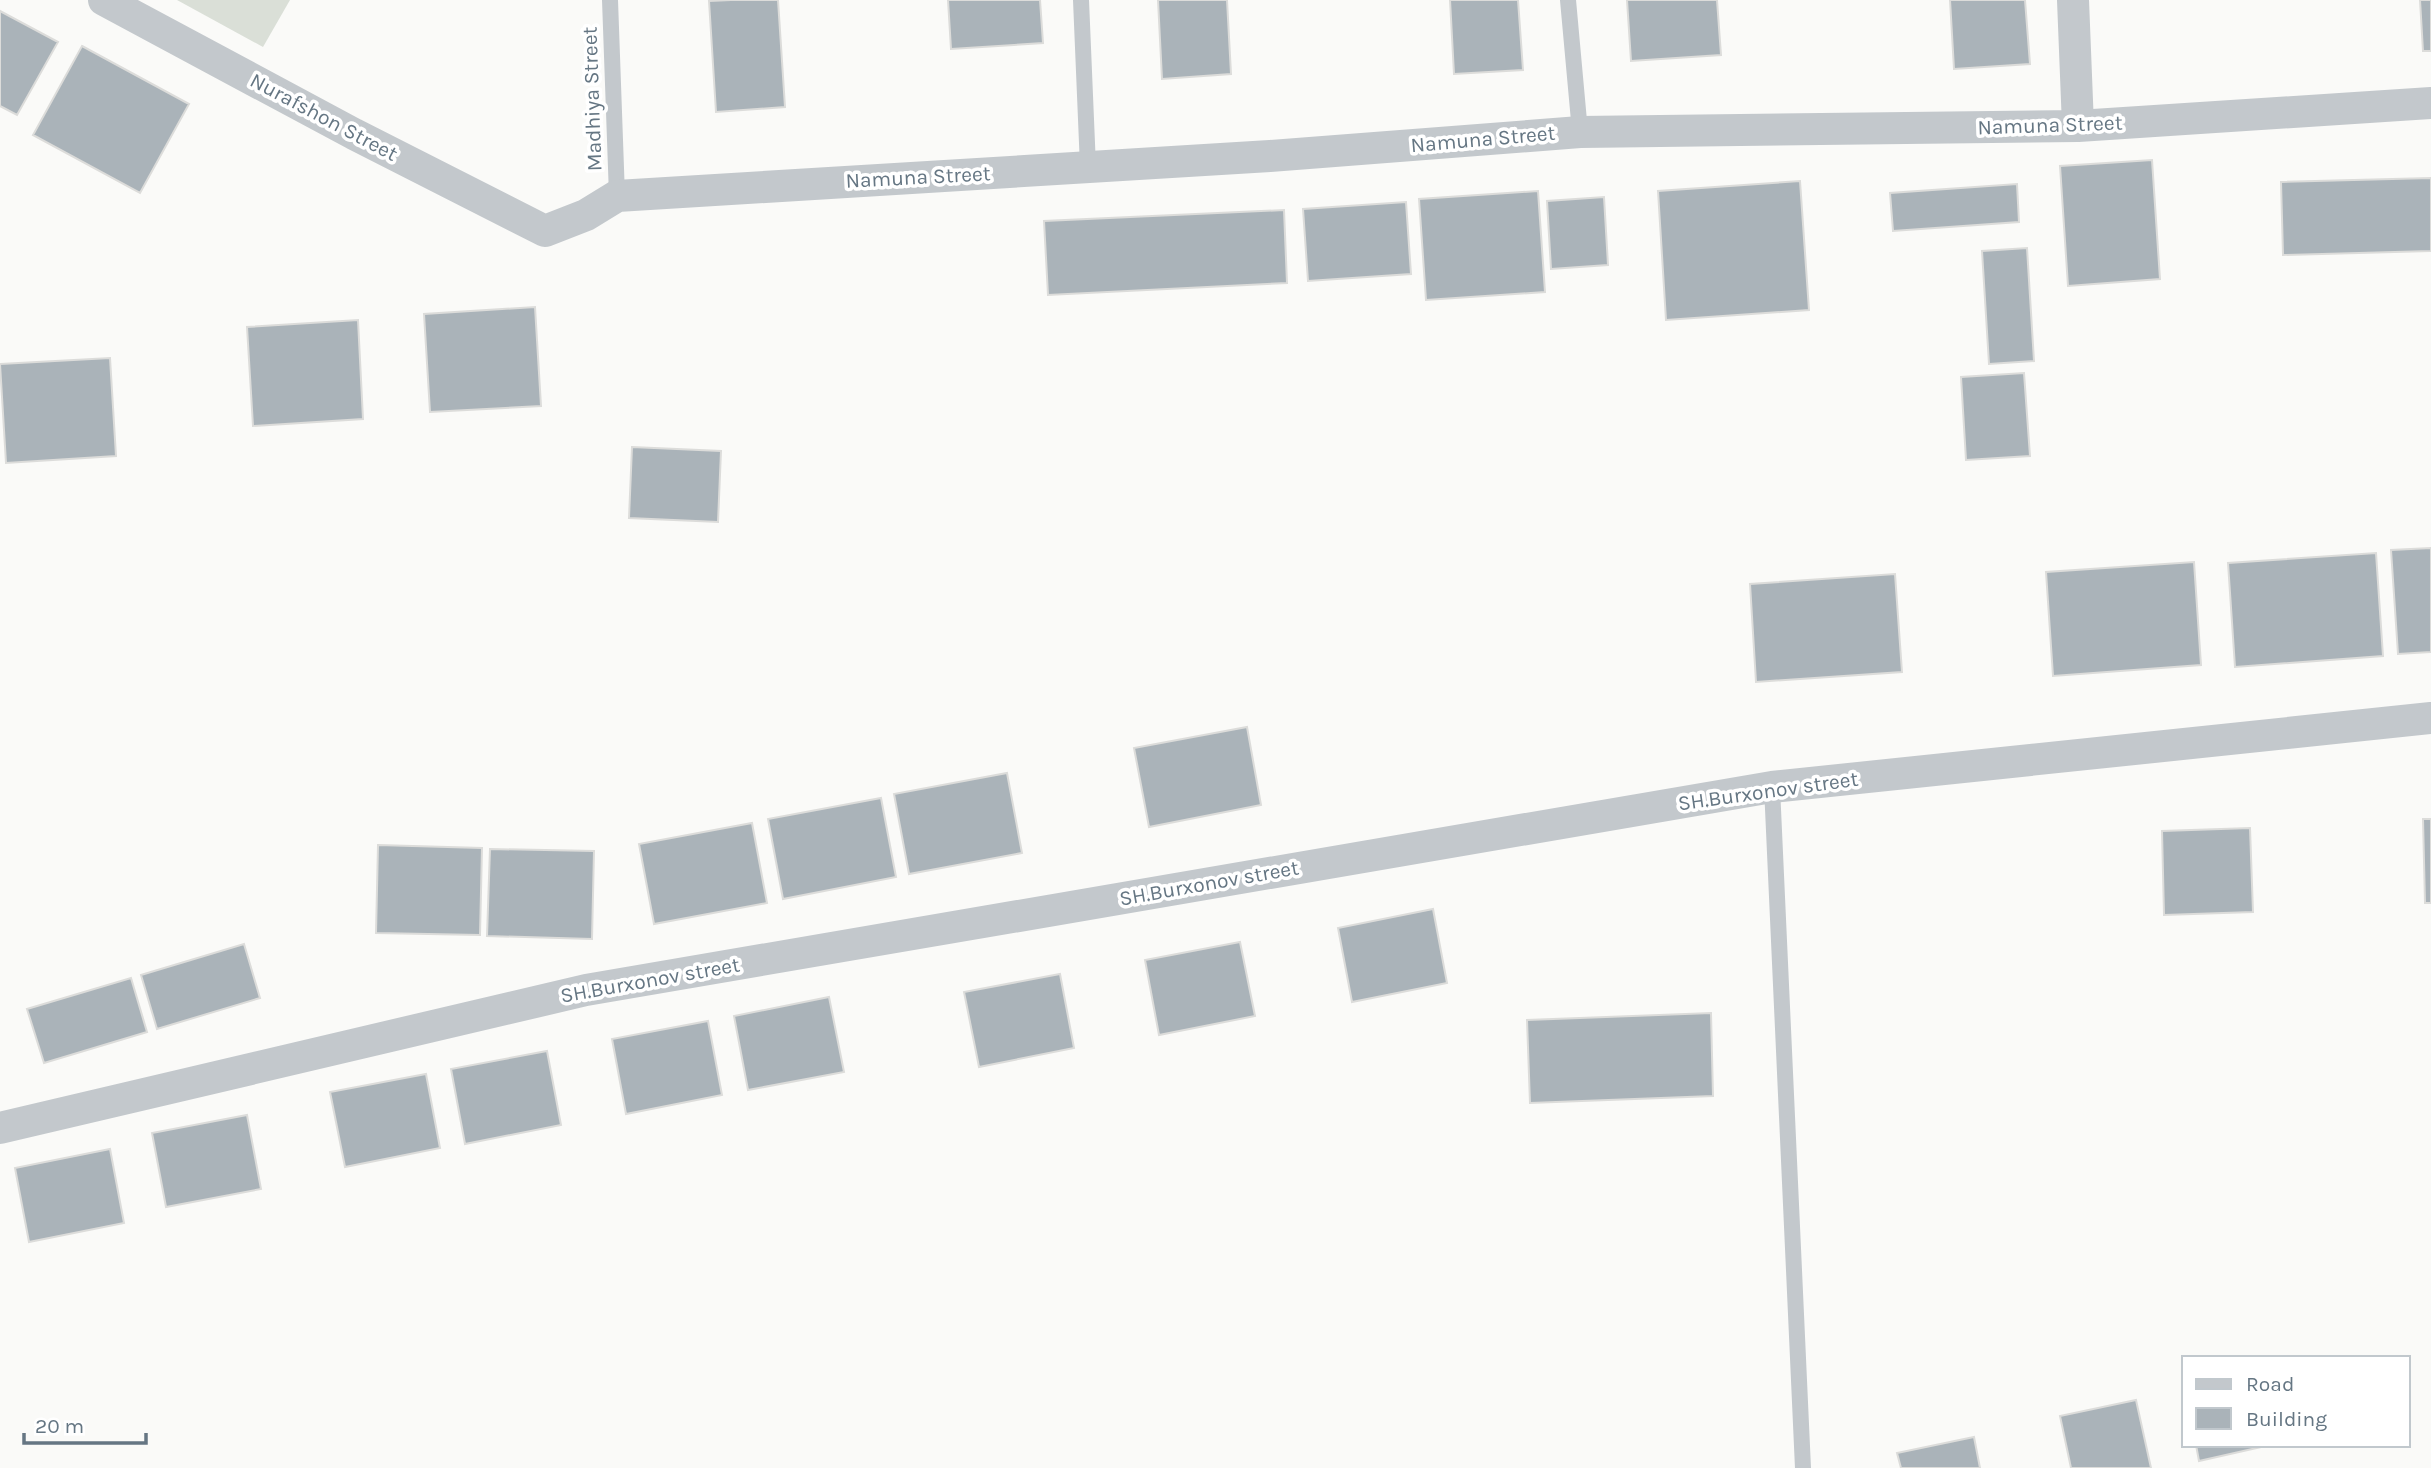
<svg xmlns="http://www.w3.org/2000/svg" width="2431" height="1468" viewBox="0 0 2431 1468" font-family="Karla,sans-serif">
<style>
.green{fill:#dadfd7}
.building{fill:#aab3b9;stroke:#dcdcda;stroke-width:2}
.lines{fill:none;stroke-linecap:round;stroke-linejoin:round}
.lane{stroke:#c3c8cc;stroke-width:16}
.street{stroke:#c3c8cc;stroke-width:32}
.labels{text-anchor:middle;stroke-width:7;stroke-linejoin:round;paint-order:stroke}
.street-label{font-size:21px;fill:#657683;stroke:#fff}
</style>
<rect width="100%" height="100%" fill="#fafaf8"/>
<path class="green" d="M177,0H290L263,47Z"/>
<path class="building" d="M731,0H778L785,107L716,112L709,1Z
M948,0H1040L1043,43L951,49Z
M1158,0H1227L1231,74L1162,79Z
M1450,0H1518L1523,70L1454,74Z
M1627,0H1717L1721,55L1631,61Z
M1950,0H2025L2030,64L1954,69Z
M2420,0H2431V51H2423Z
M0,11L58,42L17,115L0,106Z
M82,46L189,104L140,193L33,135Z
M2152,160L2160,279L2068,286L2060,166Z
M2431,178V251L2283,255L2281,182Z
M1800,181L1809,310L1666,320L1658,191Z
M2017,184L2019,222L1893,231L1890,193Z
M1538,191L1545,292L1426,300L1419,199Z
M1604,197L1608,265L1551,269L1547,201Z
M1406,202L1411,274L1308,281L1303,209Z
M1284,210L1287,283L1048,295L1044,221Z
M2027,248L2034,361L1989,364L1982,251Z
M535,307L541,406L430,412L424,314Z
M358,320L363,419L253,426L247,327Z
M110,358L116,456L6,463L0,364Z
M2024,373L2030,456L1966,460L1961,377Z
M632,447L721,451L718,522L629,518Z
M2431,548V652L2398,654L2391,550Z
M2376,553L2383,656L2235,667L2228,563Z
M2194,562L2201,665L2053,676L2046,572Z
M1895,574L1902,672L1756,682L1750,584Z
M1247,727L1261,805L1149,827L1134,748Z
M1007,773L1022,853L909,874L894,794Z
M881,798L896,877L783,899L768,819Z
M2423,819H2431V903H2425Z
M752,823L767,903L654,924L639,844Z
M2250,828L2253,912L2164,915L2162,831Z
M378,845L482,848L480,935L376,933Z
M490,849L594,851L592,939L487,936Z
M1433,909L1447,983L1352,1002L1338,928Z
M1240,942L1255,1016L1159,1035L1145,960Z
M244,944L260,998L157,1029L141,975Z
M1060,974L1074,1048L979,1067L964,992Z
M131,978L147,1032L44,1063L27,1009Z
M829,997L844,1072L748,1090L734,1016Z
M1711,1013L1713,1096L1530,1103L1527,1020Z
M708,1021L722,1095L626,1114L612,1039Z
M547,1051L561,1125L465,1144L451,1069Z
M426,1074L440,1148L345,1167L330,1092Z
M247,1115L261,1189L166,1207L152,1133Z
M110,1149L124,1223L29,1242L15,1168Z
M2136,1400L2151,1468H2071L2060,1416Z
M1974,1437L1980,1468H1901L1897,1453Z
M2196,1445H2270L2199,1461Z"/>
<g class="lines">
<path class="lane" d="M610,0L617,196
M1081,0L1088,167
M1568,0L1580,132
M1772,787L1803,1468"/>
<path class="street" d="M104,0L354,134L545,231L586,215L617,196L1270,156L1580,132L2078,126L2431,103
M2073,0L2078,126
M0,1128L586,990L1772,787L2431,718"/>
</g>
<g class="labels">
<g class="street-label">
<text transform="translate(592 99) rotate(-92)" y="7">Madhiya Street</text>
<text transform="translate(324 117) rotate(28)" y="7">Nurafshon Street</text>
<text transform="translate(2050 125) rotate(-2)" y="7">Namuna Street</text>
<text transform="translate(1483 139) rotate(-5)" y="7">Namuna Street</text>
<text transform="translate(918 177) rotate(-3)" y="7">Namuna Street</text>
<text transform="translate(1768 791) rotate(-8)" y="7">SH.Burxonov street</text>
<text transform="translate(1209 883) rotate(-10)" y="7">SH.Burxonov street</text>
<text transform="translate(650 980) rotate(-10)" y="7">SH.Burxonov street</text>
</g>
</g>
<rect x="2182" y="1356" width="228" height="91" fill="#ffffff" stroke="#c1c8cd" stroke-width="2"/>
<rect x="2196" y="1379" width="35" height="10" fill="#c3c8cc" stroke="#c1c8cd" stroke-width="2"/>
<text x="2246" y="1391" font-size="21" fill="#657683">Road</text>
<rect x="2196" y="1408" width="35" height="21" fill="#aab3b9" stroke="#c1c8cd" stroke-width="2"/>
<text x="2246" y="1426" font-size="21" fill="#657683">Building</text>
<path d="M24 1433v10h122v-10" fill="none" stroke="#657683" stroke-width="3.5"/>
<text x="35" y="1433" font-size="21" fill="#657683" stroke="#ffffff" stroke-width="5" paint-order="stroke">20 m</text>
</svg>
